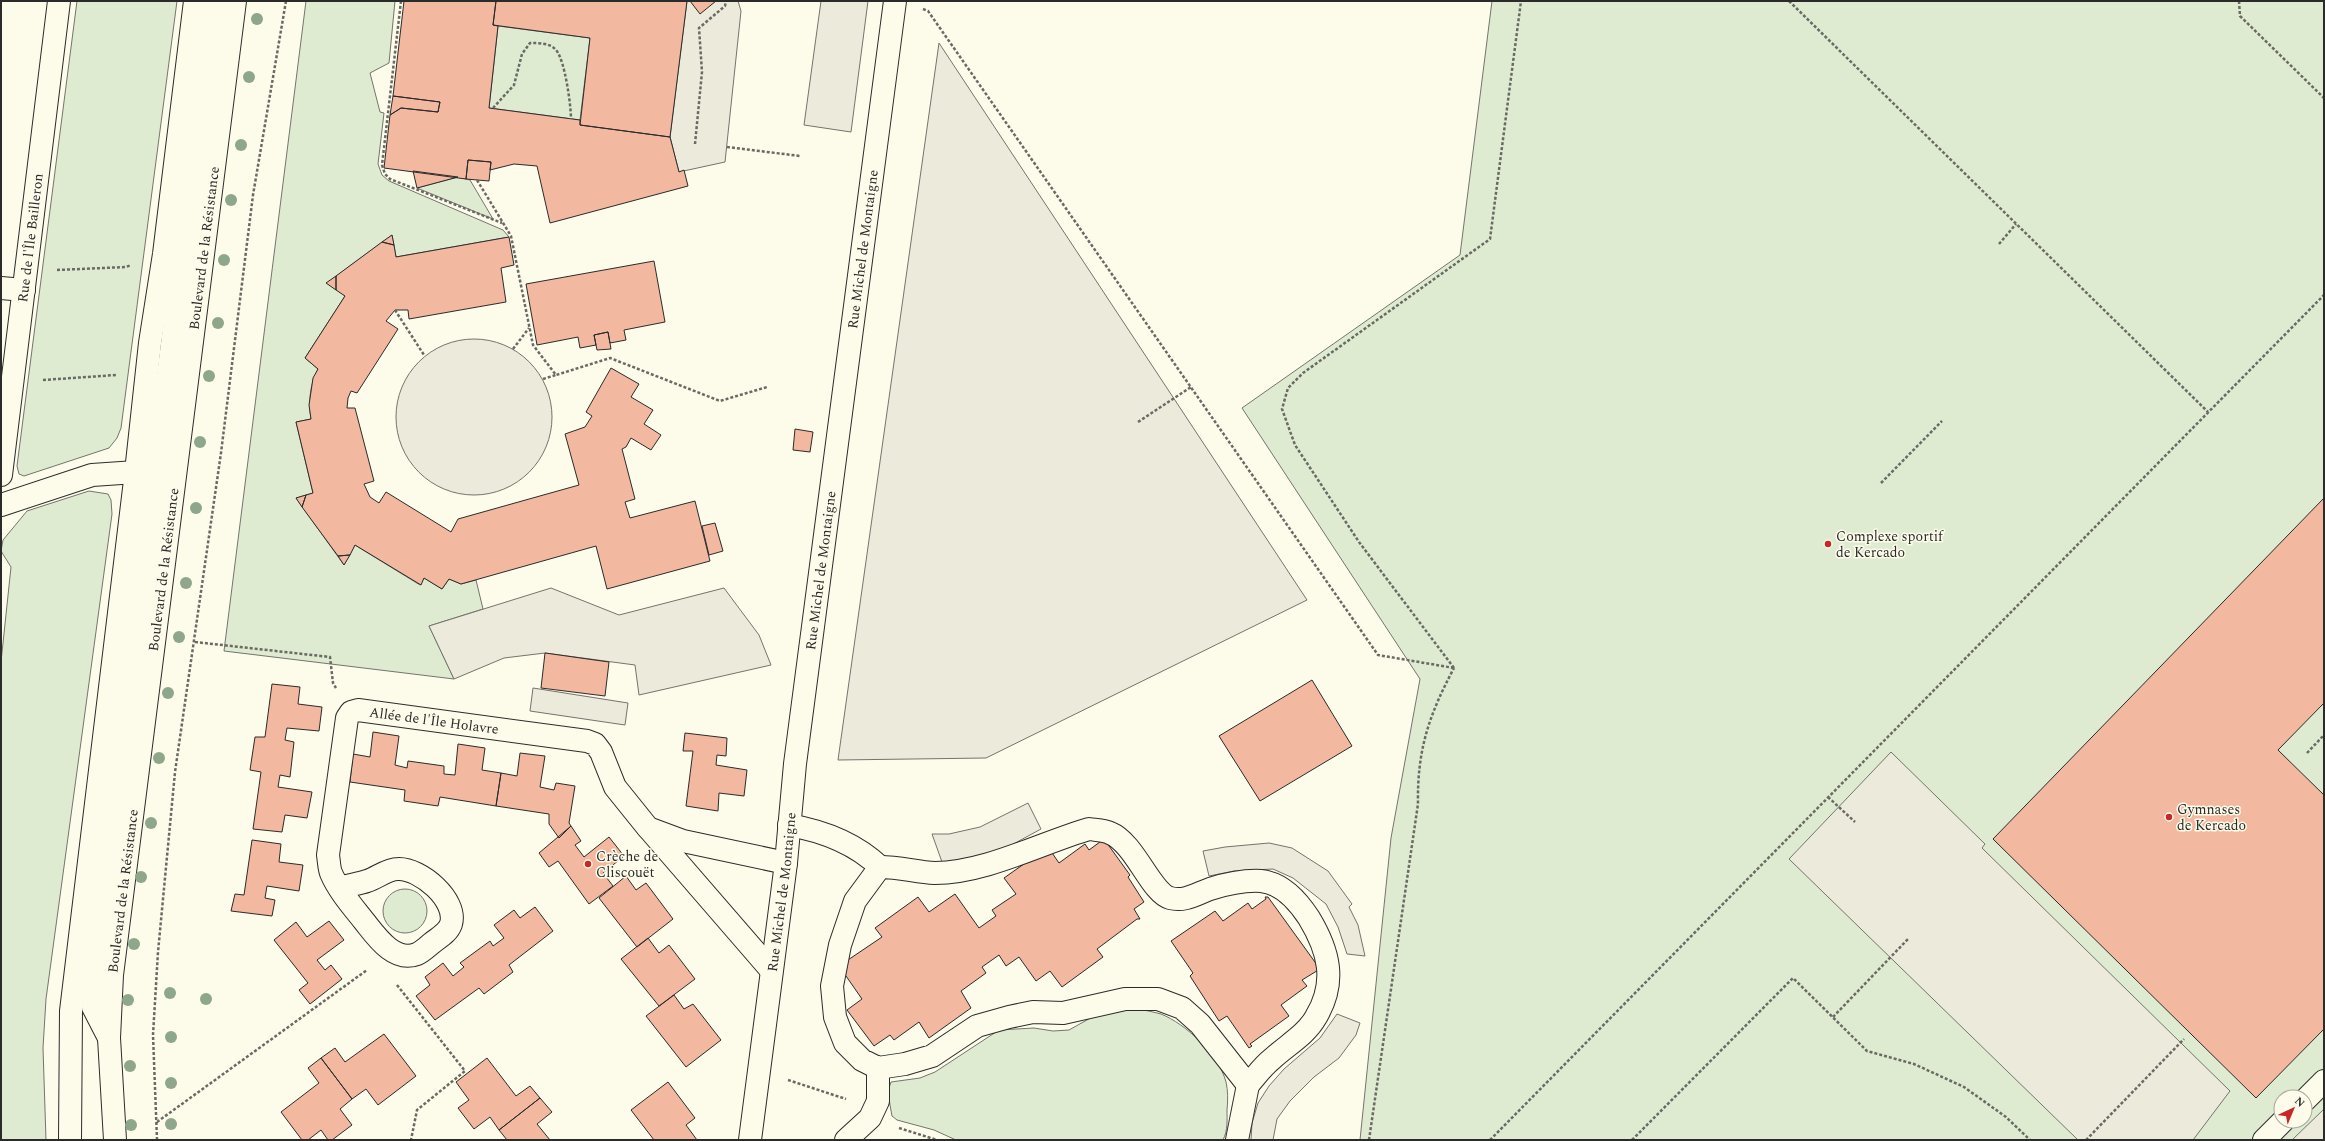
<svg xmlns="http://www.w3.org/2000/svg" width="2325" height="1141" viewBox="0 0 2325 1141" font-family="Spectral,serif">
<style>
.green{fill:#deebd1;stroke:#74746e;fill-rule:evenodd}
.parking{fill:#eceadb;stroke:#74746e}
.building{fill:#f2b8a0;stroke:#2b2b2b}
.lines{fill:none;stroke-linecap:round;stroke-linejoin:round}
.minor-casing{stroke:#2b2b2b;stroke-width:24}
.major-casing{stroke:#2b2b2b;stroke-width:24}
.path{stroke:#6a6964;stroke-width:2.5;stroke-dasharray:3 2;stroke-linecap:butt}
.minor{stroke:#fdfbea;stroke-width:22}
.major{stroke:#fdfbea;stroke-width:22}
.tree{fill:#8ea78a}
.poi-dot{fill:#c62828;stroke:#fdfbea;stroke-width:1.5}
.labels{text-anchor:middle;stroke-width:3;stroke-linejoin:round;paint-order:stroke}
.street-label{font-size:14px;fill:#2b2b2b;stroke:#fdfbea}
.poi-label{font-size:14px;fill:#2b2b2b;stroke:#fdfbea;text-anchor:start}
</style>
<rect width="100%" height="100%" fill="#fdfbea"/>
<path class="green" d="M77,1H177L121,428L117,438L109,448L24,476L19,474L17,466Z
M306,1H395L389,63L370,73L380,112L384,113L378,164L382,175L389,181L503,230L509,237L396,257L392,235L327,283L345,296L305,358L318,369C310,384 308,402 311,419L296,422L313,493L296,498L344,565L355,545L420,585L424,578L442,589L449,579L461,584L476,580L483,609L429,626L454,679L224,651Z
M1492,1H2324V1140H1360L1391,838L1420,679L1242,408L1460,255ZM2281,1097H2305V1121H2281Z
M498,26L590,38L580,120L489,108Z
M458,177L470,180L493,219L417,188Z
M89,491L108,494L111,500L112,514L46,999L43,1048L46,1140H1V662L11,567L1,551L3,540L27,511Z
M383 911a22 22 0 1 1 44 0a22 22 0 1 1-44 0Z
M1137,1009C1145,1010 1153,1012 1161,1014C1186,1024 1219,1055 1226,1082C1228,1090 1228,1101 1227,1110C1227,1120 1228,1130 1223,1140H956L934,1130L897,1120L892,1116L890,1105L888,1091L891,1082L920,1078L935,1072L999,1030L1034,1028L1053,1031L1069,1030L1103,1011Z"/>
<path class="parking" d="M687,1H738L741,11L725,162L679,172L670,137Z
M821,1H868L851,132L804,125Z
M939,43L1307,600L986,758L838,760Z
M396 417a78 78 0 1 1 156 0a78 78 0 1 1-156 0Z
M551,588L619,615L724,588L759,635L771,665L639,695L635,665L545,653L504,658L454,679L429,626Z
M533,688L628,703L625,725L530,711Z
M1891,752L1985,844L1982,848L2230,1091L2193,1140H2078L1789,859Z
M1028,803L1041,829L1006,848L965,860L942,862L932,834H949L980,827Z
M1269,843L1292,848L1328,871L1352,904L1349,907L1358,925L1365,956L1347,954L1338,927L1326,904L1293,878L1273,869L1234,871L1209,876L1203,851L1225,847Z
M1337,1014L1360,1023L1356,1035L1339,1058L1314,1077L1290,1101L1277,1119L1273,1140H1251L1252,1123L1258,1103L1269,1086L1284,1069L1320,1038Z
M2324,1109V1140H2292Z"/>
<path class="building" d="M404,1H496L493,25L498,26L489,108L580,120V125L670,137L679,172L684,170L688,186L550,223L537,166L514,164L490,170L491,162L468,160L466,179L384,168L390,115L401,108L438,112L439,106L440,102L393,96Z
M496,1H687L670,137L580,125L590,38L493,25Z
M690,1H716L700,14Z
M393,96L440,102L438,112L401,108L390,115Z
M468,160L491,162L489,181L466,179Z
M413,171L458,177L417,188Z
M392,235L394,245L382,242Z
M509,237L514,265L501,268L506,302L409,319L408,310H395L386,321L398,329L357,393L351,391L348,398L347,408H355L374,481L364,484L370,497L379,503L386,492L451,532L458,519L579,485L565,434L585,427L592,416L586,412L611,368L639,384L631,397L653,410L644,424L661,435L651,450L631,438L626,447L622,449L635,499L625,502L630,518L695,501L710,561L607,589L596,546L461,584L449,579L442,589L424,578L421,585L355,545L350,555L338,556L302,507L306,495L313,493L296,422L311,419L309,405L313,378L318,369L305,358L345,296L336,290V276L382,242L394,245L396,257Z
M654,261L665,322L624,330L626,340L610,343L608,332L594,335L596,345L580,348L578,337L537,345L526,284Z
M336,276V290L326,283Z
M608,332L611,349L597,350L594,335Z
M795,429L813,432L810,452L793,450Z
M306,495L302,507L296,498Z
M2324,498V703L2278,750L2324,795V1029L2256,1098L1993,839Z
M715,523L723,551L709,555L702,526Z
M350,555L344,565L338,556Z
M545,653L609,662L605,696L541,688Z
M1312,680L1352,746L1260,801L1219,736Z
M272,684L300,687L298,704L322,707L319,731L287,728L285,740L294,742L290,777L280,775L278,787L312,792L307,818L285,815L282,832L253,829L261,772L250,770L255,737H265Z
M373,732L399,736L395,765L407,768L408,761L444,766V774L455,775L458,744L485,748L482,770L501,773L496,806L440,797L438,806L404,801L405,790L350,782L353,754L370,757Z
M685,733L727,738L726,756L717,755L716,765L747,770L744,796L719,793L718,811L686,806L693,751H683Z
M520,753L545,756L540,787L554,790L556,783L575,786L569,823L571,826L559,838L549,824V814L496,806L501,773L517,776Z
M571,826L581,841L575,845L584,857L609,837L624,856L603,873L613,886L589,904L558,861L549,867L539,853Z
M1104,839L1130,875L1128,877L1144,902L1134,909L1140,919H1137L1097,949L1103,957L1062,987L1050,971L1036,981L1019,957L1006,966L999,955L982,967L986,973L961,991L971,1008L929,1038L919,1022L894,1040L890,1035L874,1046L847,1010L862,999L839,966L882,937L875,928L918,897L929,912L955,894L979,928L996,916L992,910L1016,894L1004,878L1048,847L1059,863L1085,844L1089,850Z
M252,840L281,844L279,862L303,865L299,891L267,886L265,898L275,900L272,916L231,911L235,894L244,895Z
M626,876L636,890L646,883L673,919L637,947L599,898Z
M1265,897H1268L1320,969L1302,980L1307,986L1281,1005L1289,1016L1250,1044L1252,1046L1249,1048L1227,1016L1219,1021L1190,976L1193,973L1171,941L1215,911L1223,921L1248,903L1252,909L1266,899Z
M535,907L553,931L509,965L513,972L484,994L479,988L435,1020L416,996L430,985L425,977L443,963L453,976L464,967L460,963L490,941L493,946L504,938L494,925L514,910L520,918Z
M329,921L344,940L317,960L325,970L331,965L342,979L310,1004L299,990L308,983L274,940L296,922L307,937Z
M648,938L659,953L669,945L695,979L659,1006L621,959Z
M674,995L684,1009L693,1004L721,1040L686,1067L646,1016Z
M384,1034L416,1076L378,1105L366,1089L352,1099L321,1058L335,1048L345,1062Z
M321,1058L352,1099L340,1109L352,1125L332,1140H328L321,1130L308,1140H302L281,1112L319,1083L308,1068Z
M487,1058L516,1096L530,1086L540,1098L499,1130L490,1117L474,1129L458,1108L469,1100L456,1082Z
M668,1082L695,1118L686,1125L697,1140H654L631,1110Z
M540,1098L552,1112L537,1124L550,1140H507L499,1130Z"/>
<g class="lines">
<defs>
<g id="minor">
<path d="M1,288L24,290"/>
<path id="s1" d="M1,475L59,1"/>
<path d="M1,505L92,475L136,472"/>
<path d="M789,825C823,831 855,843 880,867"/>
<path d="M649,829L771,970"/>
<path d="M1089,829C1095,830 1104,830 1110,833C1135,843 1151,893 1170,898C1185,902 1196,894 1210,889C1226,884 1244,880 1261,881C1282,883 1298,901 1309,918C1329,951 1337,982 1316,1017C1306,1035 1287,1045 1272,1059C1263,1066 1256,1076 1248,1085L1200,1024L1182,1008L1158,999H1125L1063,1013L1033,1012L1009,1017L977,1026L932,1056L905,1064L878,1068L862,1060L845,1043L835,1017L832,986L840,945L855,901L880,867C900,867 916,872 935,873C985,873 1041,843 1089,829Z"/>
<path id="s2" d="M340,888C349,885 358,884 367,881C377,878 387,869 398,869C420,868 458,900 451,924C448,933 438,938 432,943C427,947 422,952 417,954C394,963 376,936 364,921C353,907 338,890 331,873C329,868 329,861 328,855L347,718L351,712L358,710L587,741L595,744L601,752L615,787L648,828L683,841L786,863"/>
<path d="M109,1038L93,1007L96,937L216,1"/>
<path d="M2305,1100L2324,1081"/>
<path id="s3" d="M750,1140L786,863L795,764L895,1"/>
<path d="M846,1140L870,1118L878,1101V1068"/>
<path d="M1237,1140L1248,1085"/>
<path d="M2264,1140L2283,1121"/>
</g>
<g id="major">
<path d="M70,1140L71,1011L136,472L150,343L164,254L195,1"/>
<path id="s4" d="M115,1140L109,1038L112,975L235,1"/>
</g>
</defs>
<use href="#minor" class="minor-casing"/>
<use href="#major" class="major-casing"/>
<path class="path" d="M401,1L382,165L385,174L390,179L502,223
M1789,1L2208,412
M2239,1L2240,16L2324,98
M923,9L928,11L1378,655L1454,668
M493,108L514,85L522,54L530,43C540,43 550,43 556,50C565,60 571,106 571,119
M695,144L702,72L699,28L725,6L726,1
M727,147L800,156
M477,180L511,236L533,345L556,375L610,358L720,401L767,387
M1999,244L2016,224
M57,270L126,267L131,265
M395,310L424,355
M513,349L529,328
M543,379L556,375
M43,380L116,375
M1138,422L1191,387
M1881,483L1942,421
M195,642L330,657L333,683L336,688
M1454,668L1359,542L1295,445L1282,409L1288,388L1303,373L1490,239L1521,1
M2307,753L2324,735
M1828,797L1855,822
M397,985L465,1071L417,1110L411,1140
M1833,1017L1908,939
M788,1080L846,1099
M157,1122L367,970
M899,1128L937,1140
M157,1140L153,1035L158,952L175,772L221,453L253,195L286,1
M1369,1140L1418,804C1417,750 1429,715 1454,668
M1490,1140L2324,295
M1632,1140L1793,978L1867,1051L1914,1064L1964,1087L2006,1117L2030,1140
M2086,1140L2184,1039"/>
<use href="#minor" class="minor"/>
<use href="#major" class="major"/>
</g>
<g class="tree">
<circle cx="257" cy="19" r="6"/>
<circle cx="249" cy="77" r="6"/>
<circle cx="241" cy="145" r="6"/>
<circle cx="231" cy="200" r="6"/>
<circle cx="224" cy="260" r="6"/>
<circle cx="218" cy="323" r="6"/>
<circle cx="209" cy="376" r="6"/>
<circle cx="200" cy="442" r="6"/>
<circle cx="196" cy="508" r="6"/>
<circle cx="186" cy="583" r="6"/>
<circle cx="179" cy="637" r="6"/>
<circle cx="168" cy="693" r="6"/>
<circle cx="159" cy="758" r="6"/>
<circle cx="151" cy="823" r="6"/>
<circle cx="141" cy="877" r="6"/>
<circle cx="134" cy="944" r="6"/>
<circle cx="170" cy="993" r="6"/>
<circle cx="206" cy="999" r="6"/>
<circle cx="128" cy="1000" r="6"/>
<circle cx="171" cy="1037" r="6"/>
<circle cx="130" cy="1066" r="6"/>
<circle cx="171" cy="1083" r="6"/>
<circle cx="171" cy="1124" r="6"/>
<circle cx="131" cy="1125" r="6"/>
</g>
<g class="poi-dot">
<circle cx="1828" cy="544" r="4"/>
<circle cx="2169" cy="817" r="4"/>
<circle cx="588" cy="864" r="4"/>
</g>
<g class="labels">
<g class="street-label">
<text dy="5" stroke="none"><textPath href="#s1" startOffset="239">Rue de l'Île Bailleron</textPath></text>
<text dy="5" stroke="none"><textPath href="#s4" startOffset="898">Boulevard de la Résistance</textPath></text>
<text dy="5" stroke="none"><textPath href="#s3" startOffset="898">Rue Michel de Montaigne</textPath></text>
<text dy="5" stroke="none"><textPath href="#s4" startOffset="574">Boulevard de la Résistance</textPath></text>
<text dy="5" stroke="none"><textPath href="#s3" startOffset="574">Rue Michel de Montaigne</textPath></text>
<text dy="5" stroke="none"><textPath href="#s2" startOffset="565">Allée de l'Île Holavre</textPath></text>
<text dy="5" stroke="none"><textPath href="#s4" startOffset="250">Boulevard de la Résistance</textPath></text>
<text dy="5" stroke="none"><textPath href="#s3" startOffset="250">Rue Michel de Montaigne</textPath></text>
</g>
<g class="poi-label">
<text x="1836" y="541">Complexe sportif<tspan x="1836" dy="16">de Kercado</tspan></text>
<text x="2177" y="814">Gymnases<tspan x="2177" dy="16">de Kercado</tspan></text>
<text x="596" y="861">Crèche de<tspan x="596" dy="16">Cliscouët</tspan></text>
</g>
</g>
<rect width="2325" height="1141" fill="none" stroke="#2b2b2b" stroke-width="4"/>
<g transform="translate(2293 1109) rotate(44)"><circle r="19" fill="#fdfbea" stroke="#a9a89e"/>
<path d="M0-3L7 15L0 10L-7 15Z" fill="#c62828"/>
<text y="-6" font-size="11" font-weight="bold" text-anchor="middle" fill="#2b2b2b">N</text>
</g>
</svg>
